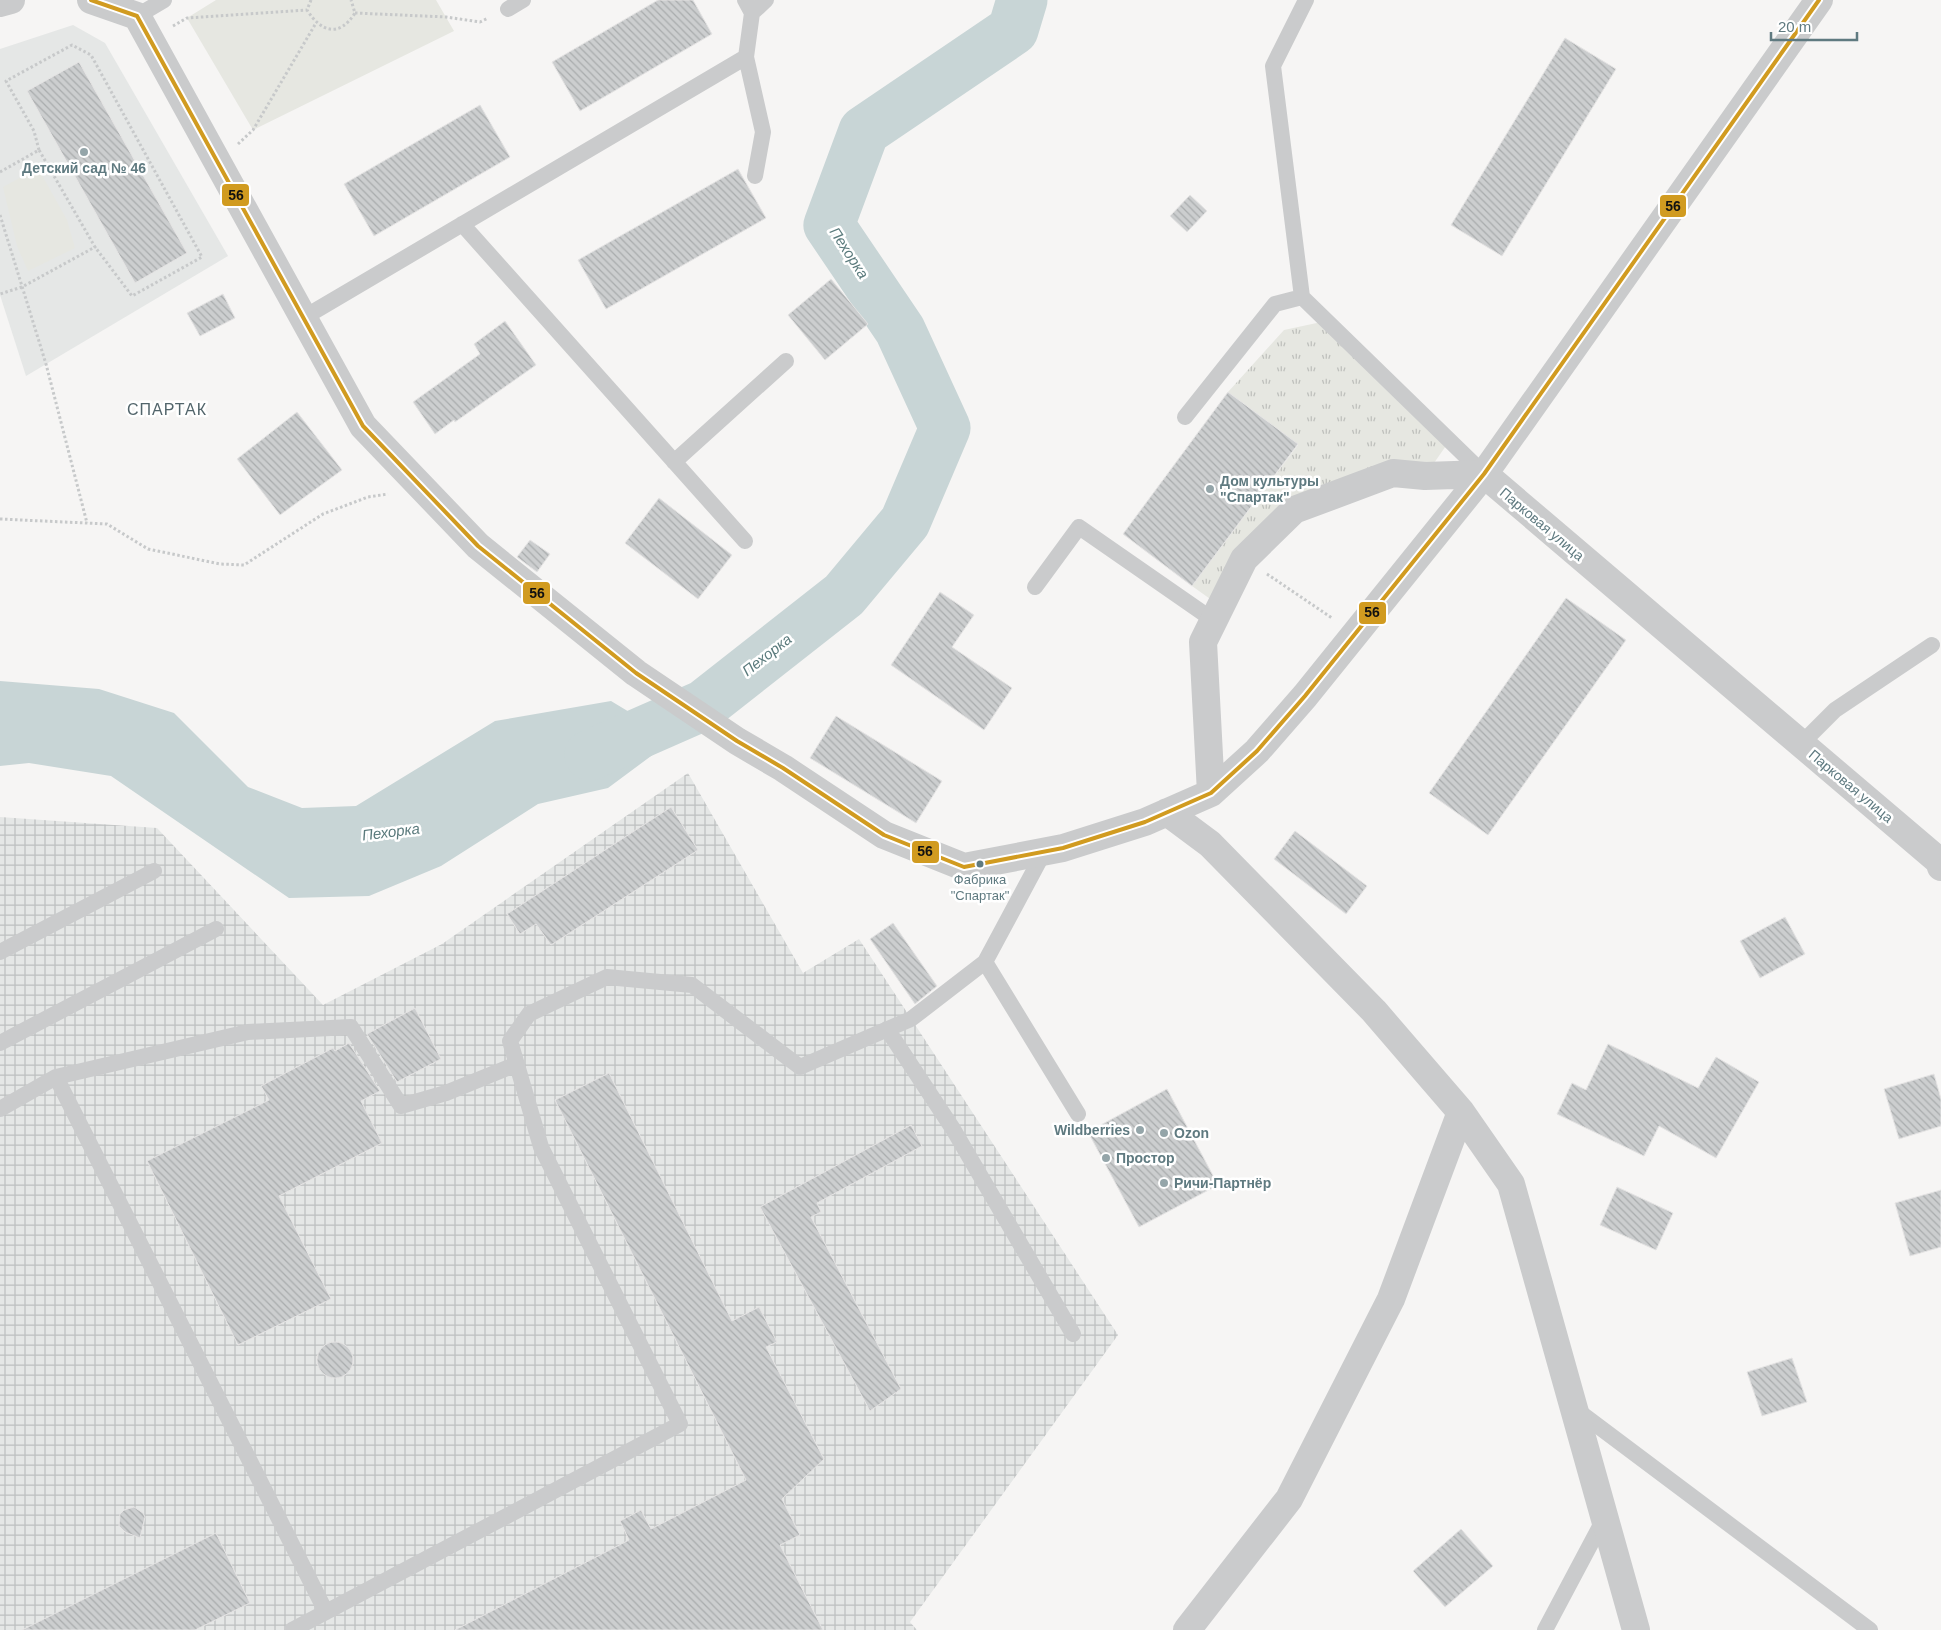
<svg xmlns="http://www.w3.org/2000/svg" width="1941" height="1630" viewBox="0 0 1941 1630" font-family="Arial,sans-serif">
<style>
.built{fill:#e5e7e6}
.industrial{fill:url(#industrial-grid)}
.grass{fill:url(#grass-tufts)}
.park{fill:#e6e7e1}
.water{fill:#c8d5d6}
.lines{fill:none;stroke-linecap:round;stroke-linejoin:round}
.river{stroke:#c8d5d6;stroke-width:51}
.building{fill:url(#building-back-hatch);stroke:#e5e4e4}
.path{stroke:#c7c9ca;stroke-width:3;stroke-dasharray:2.5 2.5;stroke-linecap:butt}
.service{stroke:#cacbcc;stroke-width:16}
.minor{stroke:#cacbcc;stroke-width:28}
.bus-1-casing{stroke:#fff;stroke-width:8}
.bus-1{stroke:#d19b20;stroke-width:4}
.poi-dot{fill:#94a5a9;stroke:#fff;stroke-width:2}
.bus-dot{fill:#5f7a80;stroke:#fff;stroke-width:2}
.labels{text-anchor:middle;stroke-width:5;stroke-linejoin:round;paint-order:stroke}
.bus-label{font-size:13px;fill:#5f7a80;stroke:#fff}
.poi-label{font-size:14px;font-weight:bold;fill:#5f7a80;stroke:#fff;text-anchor:start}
.street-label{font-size:14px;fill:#5f7a80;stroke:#fff}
.water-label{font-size:15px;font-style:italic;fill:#5a7a7c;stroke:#fff}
.quarter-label{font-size:16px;letter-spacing:1px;fill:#52656b;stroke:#fff}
.line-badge{stroke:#fff;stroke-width:2}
.pale-badge-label{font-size:14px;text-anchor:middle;font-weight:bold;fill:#111}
</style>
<defs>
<pattern id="industrial-grid" width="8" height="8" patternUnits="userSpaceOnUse" patternTransform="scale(1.25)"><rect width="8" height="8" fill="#e5e7e6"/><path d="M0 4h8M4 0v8" fill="none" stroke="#bdc0c0"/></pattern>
<pattern id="grass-tufts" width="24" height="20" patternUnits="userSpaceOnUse" patternTransform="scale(1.25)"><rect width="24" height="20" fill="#e6e7e1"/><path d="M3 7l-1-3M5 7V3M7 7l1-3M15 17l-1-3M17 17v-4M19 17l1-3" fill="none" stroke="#bec0bc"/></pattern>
<pattern id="building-back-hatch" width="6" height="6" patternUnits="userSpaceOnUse" patternTransform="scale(1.25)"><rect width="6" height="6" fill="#cccecf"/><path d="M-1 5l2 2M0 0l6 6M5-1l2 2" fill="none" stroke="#a9acad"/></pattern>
</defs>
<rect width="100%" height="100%" fill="#f6f5f4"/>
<path class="built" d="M73,25L105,43L228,256L26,376L0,295V49Z"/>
<path class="industrial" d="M688,773L803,973L859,939L1118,1335L910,1622L917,1630H0V817L157,828L323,1005L442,944Z"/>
<path class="grass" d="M1326,321L1450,440L1425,476L1294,510L1220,606L1192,586L1298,445L1228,392L1284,330Z"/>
<path class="park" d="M216,0H436L454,31L253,130L187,18Z
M38,168L67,220L75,248L28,271L17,246L3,187Z"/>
<path class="water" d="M0,681L99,689L174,713L248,787L302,808L356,806L495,721L611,701L674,739L608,788L538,804L441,866L369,896L289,898L111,776L29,763L0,766Z"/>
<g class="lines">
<path class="river" d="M590,755L704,705L844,595L905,522L945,428L900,330L829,225L864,131L1013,30L1022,0"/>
</g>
<path class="building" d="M658,0H693L712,34L580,111L552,62Z
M1565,38L1616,69L1502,256L1451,225Z
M79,62L187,253L135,283L27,91Z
M480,105L510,157L374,236L344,184Z
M738,169L766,218L606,309L578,260Z
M1190,195L1207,211L1187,232L1170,216Z
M831,279L868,324L825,360L788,315Z
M223,294L235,318L200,336L187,313Z
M505,321L536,365L455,422L454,420L435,434L413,402L480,354L474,344Z
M1228,392L1298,444L1192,586L1123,534Z
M297,412L342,470L280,515L237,459Z
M659,498L732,555L698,599L625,543Z
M530,540L550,554L537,572L517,557Z
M940,592L974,615L952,647L1012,688L984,730L891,665Z
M1566,598L1626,640L1488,835L1429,793Z
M836,716L942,781L916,823L810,758Z
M671,807L698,850L551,945L536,924L520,934L507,914Z
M1295,831L1367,886L1346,914L1274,859Z
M1785,917L1805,954L1760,978L1740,941Z
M893,923L937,986L915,1004L870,939Z
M415,1008L441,1059L397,1082L367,1034Z
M349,1043L380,1091L361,1101L382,1143L279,1196L331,1299L238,1345L147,1161L269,1100L261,1086L333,1048L335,1051Z
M1608,1044L1698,1088L1716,1057L1759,1082L1716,1158L1659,1126L1644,1156L1557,1114L1572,1083L1586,1090Z
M609,1073L732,1321L759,1307L777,1342L766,1347L824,1459L782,1499L800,1535L780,1545L823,1630H455L629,1540L620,1521L641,1510L651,1529L746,1480L555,1100Z
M1934,1074L1941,1099V1126L1899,1139L1884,1089Z
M1167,1089L1218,1185L1139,1227L1088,1132Z
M911,1125L922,1146L817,1203L821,1212L811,1217L901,1389L870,1411L760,1207Z
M1617,1187L1673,1213L1656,1250L1600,1225Z
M1941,1190V1247L1910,1256L1895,1203Z
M317 1360a18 18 0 1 1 36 0a18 18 0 1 1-36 0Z
M1792,1358L1807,1402L1762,1416L1747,1372Z
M134,1507L143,1513L145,1517L140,1538L125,1532L119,1526L120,1514L124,1510Z
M1461,1529L1493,1566L1445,1607L1413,1571Z
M216,1533L250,1603L195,1630H22Z"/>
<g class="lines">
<path class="path" d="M311,0L307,10C321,32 339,38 355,13L351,0
M355,13L446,17L480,22L488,18
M173,26L187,18L307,10
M238,144L253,130L316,23
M39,150L34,131L6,81L72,45L91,55L202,257L132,296L95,247
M0,172L39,150L95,247L22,287L0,294
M0,215L46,364L87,523
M0,519L107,524L148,549L220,564L244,565L323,514L368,497L388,494
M1267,574L1332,618"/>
<path class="service" d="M508,9L523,0
M752,13L766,0
M137,16L164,0
M746,57L763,132L755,176
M462,224L745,541
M1302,297L1273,66L1306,0
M303,318L746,57L752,13L745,0
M1185,417L1275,304L1302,297L1484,474
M674,462L786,361
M1035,587L1079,527L1213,620
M1801,744L1835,710L1932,645
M0,952L154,871
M985,962L1078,1114
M887,1029L953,1129L1073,1334
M0,1043L216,929
M0,1109L56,1077
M1574,1408L1870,1630
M326,1612L56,1077L248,1032L351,1027L401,1106L446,1093L517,1064
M292,1630L680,1424L541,1147L510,1041L529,1014L607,977L692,985L800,1067L911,1019L985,962L1044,852
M1545,1630L1605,1517"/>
<path class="minor" d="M91,0L137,16L363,426L478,546L636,673L737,741L783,768L884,835L964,867L1063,848L1145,822L1211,793L1257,751L1305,696L1484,474L1819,0
M0,3L11,0
M1211,793L1203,642L1244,559L1294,510L1393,473L1425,476L1484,474L1939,861L1941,867
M1167,812L1210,844L1374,1011L1461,1112L1511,1184L1636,1630
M1187,1630L1289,1499L1391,1299L1461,1112"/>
<defs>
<path id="bus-1" d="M91,0L137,16L363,426L478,546L636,673L737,741L783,768L884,835L964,867L1063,848L1145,822L1211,793L1257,751L1305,696L1484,474L1819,0"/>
</defs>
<use href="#bus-1" class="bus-1-casing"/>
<use href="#bus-1" class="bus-1"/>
</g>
<g class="poi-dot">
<circle cx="84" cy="152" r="5"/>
<circle cx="1210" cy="489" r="5"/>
<circle cx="1140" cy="1130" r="5"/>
<circle cx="1164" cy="1133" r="5"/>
<circle cx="1106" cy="1158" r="5"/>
<circle cx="1164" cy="1183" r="5"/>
</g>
<circle class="bus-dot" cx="980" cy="864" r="4.5"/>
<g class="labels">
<g class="bus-label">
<text x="980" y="884">Фабрика<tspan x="980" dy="16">"Спартак"</tspan></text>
</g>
<g class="poi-label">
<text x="84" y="173" text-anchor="middle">Детский сад № 46</text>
<text x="1220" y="486">Дом культуры<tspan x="1220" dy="16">"Спартак"</tspan></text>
<text x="1130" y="1135" text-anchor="end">Wildberries</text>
<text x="1174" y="1138">Ozon</text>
<text x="1116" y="1163">Простор</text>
<text x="1174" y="1188">Ричи-Партнёр</text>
</g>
<g class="street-label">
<text transform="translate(1542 524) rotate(40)" y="5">Парковая улица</text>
<text transform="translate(1851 786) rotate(40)" y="5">Парковая улица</text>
</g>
<g class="water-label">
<text transform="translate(849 253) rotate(57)" y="5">Пехорка</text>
<text transform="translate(767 655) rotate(-38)" y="5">Пехорка</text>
<text transform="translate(391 832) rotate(-7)" y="5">Пехорка</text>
</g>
<g class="quarter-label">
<text x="167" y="415">СПАРТАК</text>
</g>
</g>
<g class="line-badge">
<rect x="221" y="183" width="29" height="24" rx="5" fill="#d19b20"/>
<rect x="1659" y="194" width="28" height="24" rx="5" fill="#d19b20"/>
<rect x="522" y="581" width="29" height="24" rx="5" fill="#d19b20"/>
<rect x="1358" y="601" width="29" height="24" rx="5" fill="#d19b20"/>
<rect x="911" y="840" width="29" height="24" rx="5" fill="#d19b20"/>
</g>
<g class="pale-badge-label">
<text x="236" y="200">56</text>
<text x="1673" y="211">56</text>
<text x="537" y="598">56</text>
<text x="1372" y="617">56</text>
<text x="925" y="856">56</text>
</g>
<path d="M1771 32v8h86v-8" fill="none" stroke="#5f7a80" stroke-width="2.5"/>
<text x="1778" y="32" font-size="15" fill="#5f7a80" stroke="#ffffff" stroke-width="4" paint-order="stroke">20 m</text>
</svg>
